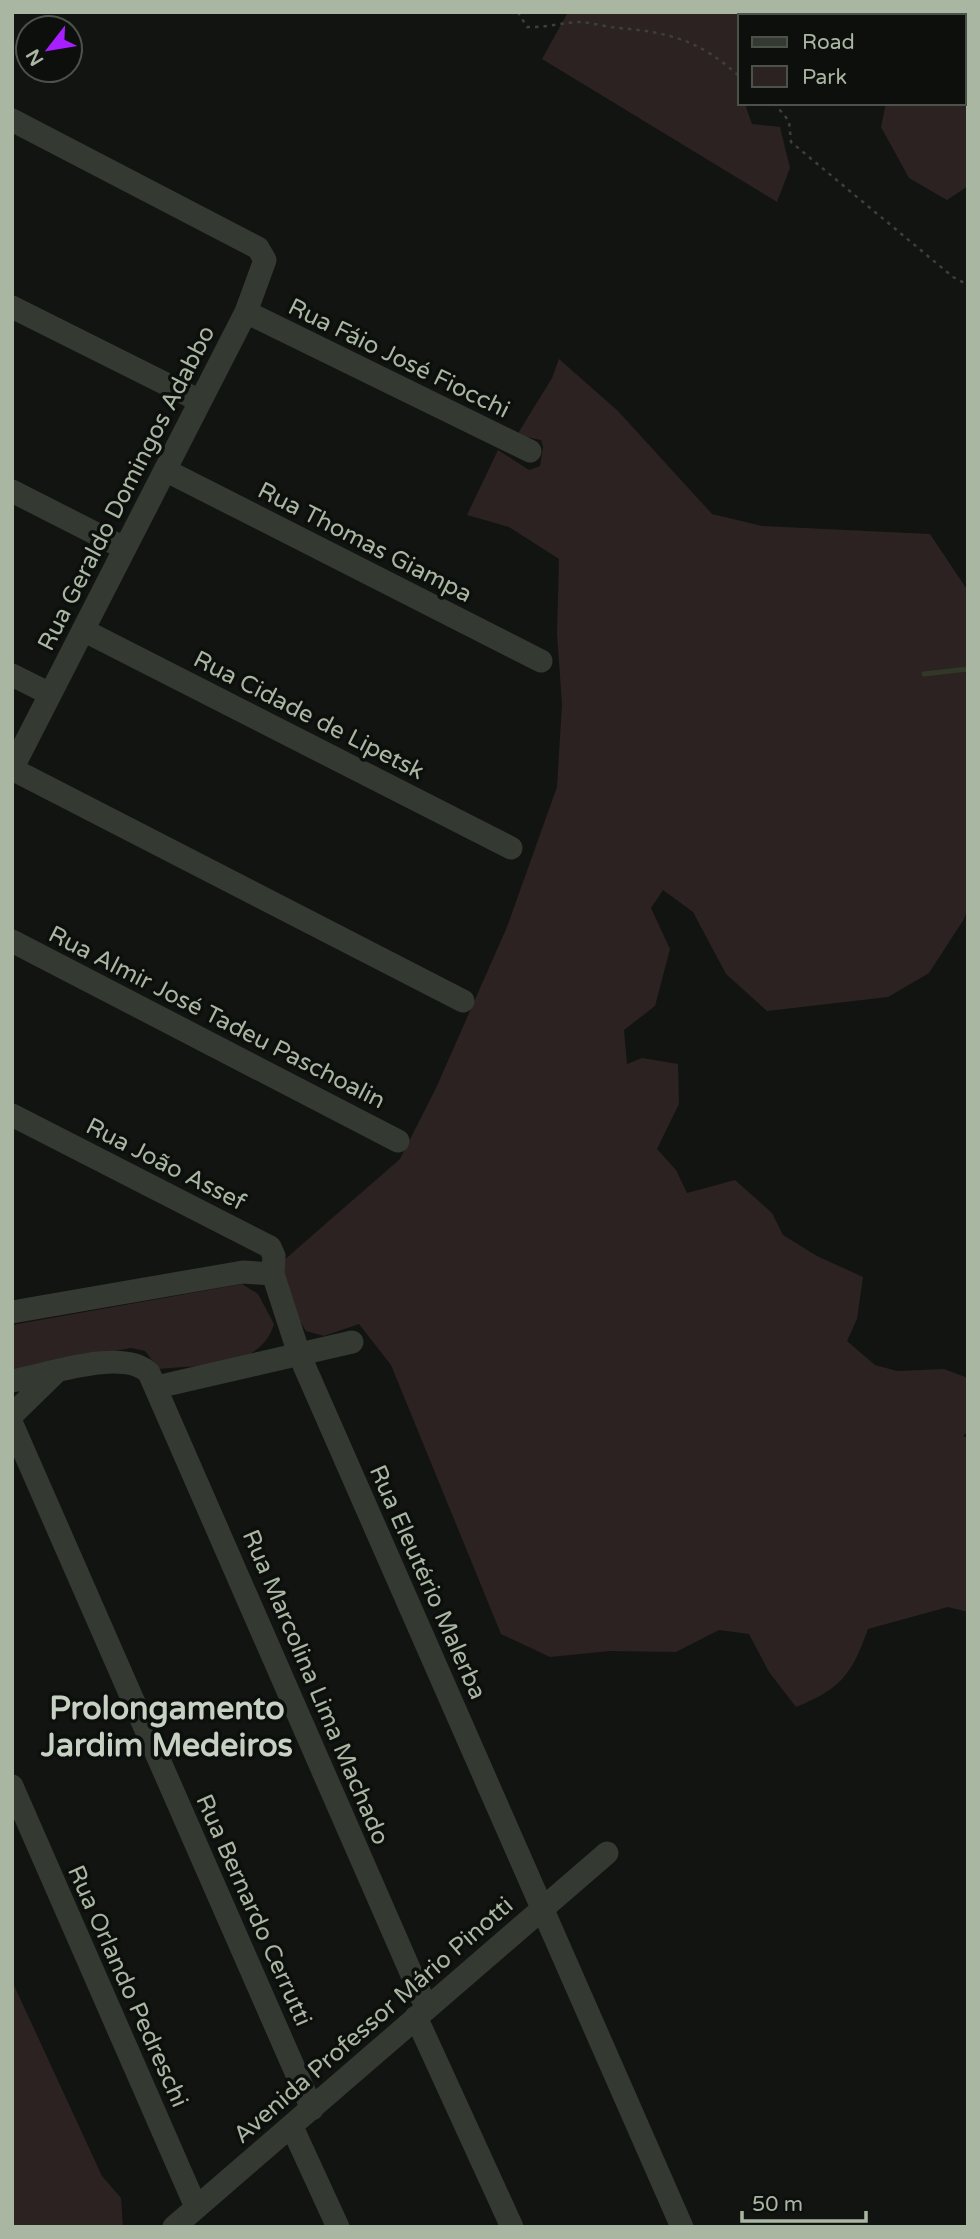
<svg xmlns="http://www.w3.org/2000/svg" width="980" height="2239" viewBox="0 0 980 2239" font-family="'Varela Round',sans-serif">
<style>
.green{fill:#2c2221}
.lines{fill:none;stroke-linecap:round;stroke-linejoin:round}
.stream{stroke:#313827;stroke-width:5}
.path{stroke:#3b4038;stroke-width:2.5;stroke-dasharray:3.5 5;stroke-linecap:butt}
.minor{stroke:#343932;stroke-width:23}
.labels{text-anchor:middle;stroke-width:7;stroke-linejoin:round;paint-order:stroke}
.street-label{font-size:24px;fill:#a9b6a2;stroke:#0d0f0d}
.district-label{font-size:32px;font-weight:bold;fill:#c7d1c3;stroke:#0d0f0d}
</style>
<rect width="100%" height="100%" fill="#121412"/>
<path class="green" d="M568,12H968V186L947,200L909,178L881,127L886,103H964V16H740V103H750L746,107L752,124L780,127L790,168L777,202L542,59Z
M559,359L618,411L712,514L762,526L930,534L968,591V907L964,919L929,973L888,997L767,1011L726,974L693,912L663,890L651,908L670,949L655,1006L624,1030L627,1064L642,1058L678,1064L679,1104L657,1149L676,1170L687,1193L735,1180L772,1213L783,1235L817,1256L863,1277L857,1319L847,1341L875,1365L897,1371L944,1369L968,1378V1432L963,1436L968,1438V1612L948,1607L868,1629C852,1674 841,1689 796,1707L769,1672L749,1634L719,1630L676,1652L610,1651L550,1657L501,1634L391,1365L359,1324L324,1336L306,1331L285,1297L283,1261L400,1159L436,1088L507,927L557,787L562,704L557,634L559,559L509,527L467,515L498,450L529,470L540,466L543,447L541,440L517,435L552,378Z
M242,1284L258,1294L274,1324C260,1371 199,1364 159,1369L145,1351L131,1348L12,1370V1325Z
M12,1981L102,2176L121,2198L123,2227H12Z"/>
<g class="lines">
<path class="stream" d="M924,674L968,669"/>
<path class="path" d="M518,12L527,27C545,28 563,22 581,22C593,23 606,27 618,28C670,32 701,41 740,77
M774,103L789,121L791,142L953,277L968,285"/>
<path class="minor" d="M12,120L258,248L265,260L246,312L12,769
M12,307L200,401
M246,312L530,451
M165,470L541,661
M12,491L124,548
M83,630L511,848
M12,675L50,694
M12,769L463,1001
M12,941L398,1141
M12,1115L270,1247L274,1256L273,1274L299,1354L682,2227
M12,1312L243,1272L273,1274
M12,1381C46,1375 124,1347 149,1373L426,2007
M157,1387L352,1342
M12,1415L55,1373
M12,1424L312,2109
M12,1786L196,2207
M416,2017L512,2227
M292,2127L338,2227
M174,2227L607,1853"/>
</g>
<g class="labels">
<g class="street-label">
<text transform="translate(399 358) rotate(26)" y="8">Rua Fáio José Fiocchi</text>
<text transform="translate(126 488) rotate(-63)" y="8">Rua Geraldo Domingos Adabbo</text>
<text transform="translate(365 542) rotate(27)" y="8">Rua Thomas Giampa</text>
<text transform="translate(309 715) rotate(27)" y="8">Rua Cidade de Lipetsk</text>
<text transform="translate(217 1017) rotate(27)" y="8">Rua Almir José Tadeu Paschoalin</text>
<text transform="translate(166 1164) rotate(27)" y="8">Rua João Assef</text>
<text transform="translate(428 1582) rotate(66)" y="8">Rua Eleutério Malerba</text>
<text transform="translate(316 1687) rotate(67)" y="8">Rua Marcolina Lima Machado</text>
<text transform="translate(254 1910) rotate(66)" y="8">Rua Bernardo Cerrutti</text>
<text transform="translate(128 1986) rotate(66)" y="8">Rua Orlando Pedreschi</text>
<text transform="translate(373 2020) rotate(-41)" y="8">Avenida Professor Mário Pinotti</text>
</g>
<g class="district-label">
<text x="167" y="1719">Prolongamento<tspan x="167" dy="37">Jardim Medeiros</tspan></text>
</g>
</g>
<rect width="980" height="2239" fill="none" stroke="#a9b6a2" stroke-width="28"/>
<rect x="738" y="14" width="228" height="91" fill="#0d0f0d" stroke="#4b5249" stroke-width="2"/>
<rect x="752" y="37" width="35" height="10" fill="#343932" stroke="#4b5249" stroke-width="2"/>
<text x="802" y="49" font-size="21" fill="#a9b6a2">Road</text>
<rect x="752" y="66" width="35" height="21" fill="#2c2221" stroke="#4b5249" stroke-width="2"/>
<text x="802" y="84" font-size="21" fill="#a9b6a2">Park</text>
<g transform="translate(49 49) rotate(239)"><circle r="33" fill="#0d0f0d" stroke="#4b5249" stroke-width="2"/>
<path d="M0-5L12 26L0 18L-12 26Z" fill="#a91eff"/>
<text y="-10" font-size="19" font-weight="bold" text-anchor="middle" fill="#a9b6a2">N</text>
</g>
<path d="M742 2211v10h124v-10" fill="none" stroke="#a9b6a2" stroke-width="3.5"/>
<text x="752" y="2211" font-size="21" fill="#a9b6a2" stroke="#0d0f0d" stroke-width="5" paint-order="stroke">50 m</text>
</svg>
